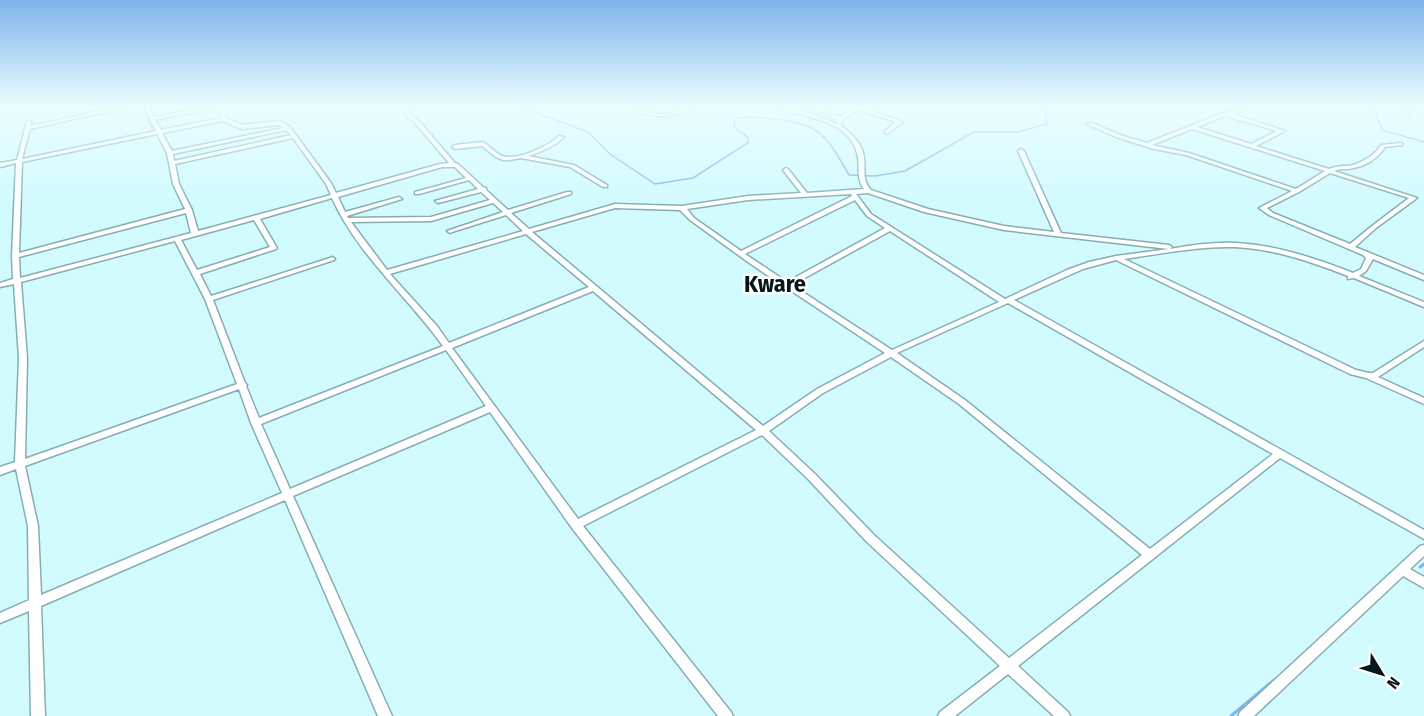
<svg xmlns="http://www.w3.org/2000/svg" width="1424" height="716" viewBox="0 0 1424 716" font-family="'Fira Sans Condensed',sans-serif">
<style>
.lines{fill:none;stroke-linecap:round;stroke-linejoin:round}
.stream-far1{stroke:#7fb5ef;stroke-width:1.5}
.stream{stroke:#7fb5ef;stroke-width:3}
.minor-casing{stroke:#86aeb2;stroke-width:3}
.minor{fill:#fff;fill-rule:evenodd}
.labels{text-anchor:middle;stroke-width:5;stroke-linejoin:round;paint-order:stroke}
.quarter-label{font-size:24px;font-weight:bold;fill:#08181a;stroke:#fff}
</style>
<rect width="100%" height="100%" fill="#d1fbff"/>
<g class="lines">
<path class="stream-far1" d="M143,107L152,128
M521,107L588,132L610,154L655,184L693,178L749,142L747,137L734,127L735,119C747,115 759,118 772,119C820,123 826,135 849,175L875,176L905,171L974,132H1018L1047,124L1044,107
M1373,107L1382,130L1424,142"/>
<path class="stream" d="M1420,567L1424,564
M1231,716L1274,680"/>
<defs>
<path id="minor" d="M117,107H128L30,129L22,159L156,131L144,107H149L154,117L206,107H218L155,120L161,130L220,118L221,107H225L226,118L243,125L280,121L290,127L331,183L336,193L440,164L449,163L415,123L406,116L402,107H407L410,114L419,121L455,163L458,164L483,187L486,188V190L508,210L567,192H571V194L511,213L529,229L615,204L682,206L748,196L801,193L783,170L786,168L788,169L807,193L864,189C855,178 861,166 857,153C848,118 801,117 773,107C795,107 817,114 836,124L837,120L813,107H820L840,117L855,107H861L903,122L887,134L885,133V131L896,122L858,110L842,120L841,126C852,134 862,143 864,157C866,169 861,180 871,190L928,209L1004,226L1054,232L1018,151L1021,149L1024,151L1061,233L1169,245L1172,247L1170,249C1192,245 1214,242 1236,243C1276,245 1315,258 1353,273L1361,269L1366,258L1363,255L1269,215L1259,208L1292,191L1186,155L1154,149L1116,137L1087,124L1092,123L1120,135L1147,143L1223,113C1231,113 1236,107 1245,107L1232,114L1285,131L1256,146L1329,169C1339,165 1344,167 1353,165C1365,161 1375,155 1381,145L1402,143V145L1385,147C1378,158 1366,166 1353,168C1347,170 1341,168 1334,171L1417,198L1376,228L1355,247L1424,275V280L1373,259L1366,271L1359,276L1424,302V307L1354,278L1348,279V276C1312,262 1275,249 1235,247C1198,246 1161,254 1124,259L1356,370L1369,373H1373L1424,341V347L1378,377L1424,398V404L1366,378L1350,374L1116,260L1083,269L1014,300L1424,530V539L1280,458L1018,666L1068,712L1070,716H1054L1008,674L955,716H938L940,712L1000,666L866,541L809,480L762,435L583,526L731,712L733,716H718L572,528L490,412L293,496L392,716H378L285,500L41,606L45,716H31L29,611L0,623V613L29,600L28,526L16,469L0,475V467L15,462L19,358L14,284L0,287V283L13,279L12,256L16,163L0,167V163L17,160L27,121H31V126ZM1225,116L1277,131L1251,144L1197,127ZM223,121L242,129L279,125L283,128L172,151L162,133ZM1192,129L1325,171L1296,189L1189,153L1152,145ZM286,130L291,135L174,161L173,154ZM157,134L167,153L173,184L185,209L19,253L22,162ZM293,138L326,184L331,195L198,231L192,210L179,184L175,164ZM442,167H455L466,178L415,192V194H419L469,180L478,189L435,201L438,203L481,192L490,200L431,217L348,218L347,216L402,199L399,197L345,212L338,197ZM1330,173L1409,198L1372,226L1350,244L1273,213L1267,208L1299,192ZM868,193L924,212L1004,230L1169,249L1116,256L1089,262L1067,270L1005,299L871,214L856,194ZM851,194L852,196L741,251L694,218L687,209L748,200ZM332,198C357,254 407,296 443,346L259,418L246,386L247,385L245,383L213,300L334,260L335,259L332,257L330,258L211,296L200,274L276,249L277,248L260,219ZM855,200L867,216L885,228L787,282L745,254ZM493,203L503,212L447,231L450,233L452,232L506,215L523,231L387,270L351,222L431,221ZM615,208L680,210L690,220L748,262L783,286V288H787L885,353L817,389L763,426L532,232ZM186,213L191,233L20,278L19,257ZM254,220L270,247L197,270L181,240ZM890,231L999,302L892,350L792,285ZM526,234L589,287L449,343L437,326L390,274ZM175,241L205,299L237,384L25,459L27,358L21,282ZM593,291L756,430L578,519L452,348ZM1008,303L1273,454L1150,549L965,400L897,353ZM446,350L486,406L290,489L261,424ZM891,357L959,404L1142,555L1009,658L874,535L815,474L769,431L823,393ZM239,389L251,423L282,493L41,595L38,526L25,466Z
M628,107C639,107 649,114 661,114C673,115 683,107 694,107C670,120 652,119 628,107Z
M1410,107H1417L1409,112L1411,115L1409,116L1404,111Z
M559,136L564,137C554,147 541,152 528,156L574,165L607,185V187H603L570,167L521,158L509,160H503L496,157L482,146L455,149L452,147L455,145L483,142C490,146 495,153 502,156C518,161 548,146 559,136Z
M1424,545V556L1410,569L1424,577V588L1403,576L1254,716H1238L1240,712L1420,546Z"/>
</defs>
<use href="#minor" class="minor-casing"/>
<use href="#minor" class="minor"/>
</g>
<linearGradient id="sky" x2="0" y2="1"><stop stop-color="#7eb4eb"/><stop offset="0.51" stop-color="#eafdff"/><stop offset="1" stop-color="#eafdff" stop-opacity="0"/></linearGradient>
<rect width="1424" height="208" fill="url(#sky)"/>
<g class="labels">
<g class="quarter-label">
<text x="775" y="292">Kware</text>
</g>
</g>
<g transform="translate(1382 674) rotate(128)" stroke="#ffffff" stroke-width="4.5" paint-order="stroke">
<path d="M0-4.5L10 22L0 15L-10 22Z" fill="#08181a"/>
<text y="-9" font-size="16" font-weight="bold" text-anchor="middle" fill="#08181a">N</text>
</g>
</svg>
